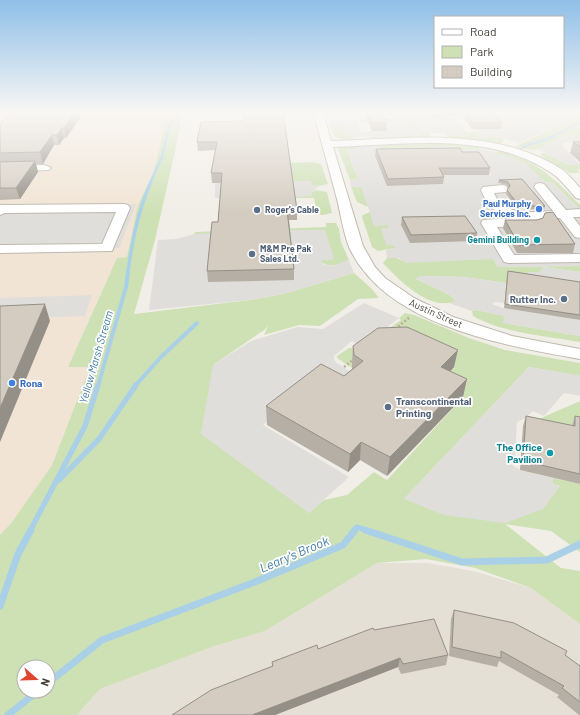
<svg xmlns="http://www.w3.org/2000/svg" width="580" height="715" viewBox="0 0 580 715" font-family="Barlow,sans-serif">
<style>
.residential{fill:#e5e0d6}
.commercial{fill:#f1e4d4}
.green{fill:#cee1b5;fill-rule:evenodd}
.parking{fill:#e0dedb;fill-rule:evenodd}
.lines{fill:none;stroke-linecap:round;stroke-linejoin:round}
.stream-far4{stroke:#aad0e7;stroke-width:2.5}
.stream-far3{stroke:#aad0e7;stroke-width:3.5}
.stream-far2{stroke:#aad0e7;stroke-width:4}
.stream-far1{stroke:#aad0e7;stroke-width:5.5}
.stream{stroke:#aad0e7;stroke-width:7}
.minor-casing{stroke:#beb8ae;stroke-width:2}
.path{stroke:#bbb09e;stroke-width:2.5;stroke-dasharray:2 2;stroke-linecap:butt}
.minor{fill:#fff;fill-rule:evenodd}
.wall{fill:#b6afa6}
.shaded-wall{fill:#948f87}
.building{fill:#d4ccc1;stroke:#948f87}
.shop-dot{fill:#3f7fe0;stroke:#fff;stroke-width:1.5}
.service-dot{fill:#5c6f8a;stroke:#fff;stroke-width:1.5}
.culture-dot{fill:#0f9aa8;stroke:#fff;stroke-width:1.5}
.labels{text-anchor:middle;stroke-width:3.5;stroke-linejoin:round;paint-order:stroke}
.far-shop-label{font-size:9px;font-weight:bold;fill:#366cbe;stroke:#fff;text-anchor:end}
.far-service-label{font-size:9px;font-weight:bold;fill:#4e5e75;stroke:#fff;text-anchor:start}
.far-culture-label{font-size:9px;font-weight:bold;fill:#0d838f;stroke:#fff;text-anchor:end}
.service-label{font-size:10px;font-weight:bold;fill:#4e5e75;stroke:#fff;text-anchor:end}
.street-label{font-size:10px;fill:#433e37;stroke:#fff}
.shop-label{font-size:10px;font-weight:bold;fill:#366cbe;stroke:#fff;text-anchor:start}
.culture-label{font-size:10px;font-weight:bold;fill:#0d838f;stroke:#fff;text-anchor:end}
.water-label{font-size:11px;font-style:italic;fill:#3d7aa2;stroke:#fff}
.near-water-label{font-size:13px;font-style:italic;fill:#3d7aa2;stroke:#fff}
</style>
<rect width="100%" height="100%" fill="#f1eee7"/>
<path class="residential" d="M377,563H428L473,571L531,588L571,617L580,624V715H77L100,689L212,647L265,631Z"/>
<path class="commercial" d="M0,112H188L169,118L160,126L163,127L160,147L153,174L138,205L127,257L117,258L68,367H90L52,465L12,522L0,535Z"/>
<path class="green" d="M580,115V136L566,135L538,149L531,150L514,147Z
M180,117V129L155,240L134,314L250,300L283,294L354,273L372,289L379,298L358,299L320,326L299,325L264,335L268,326L264,330L213,365L309,513L324,500L347,495L374,472L387,480L463,397L438,384L454,368L362,347L401,320L399,318L405,313L414,315L469,338L505,350L580,363V376L529,367L404,499L560,486L553,484V478L580,484V552L551,531L505,524L561,568L580,571V624L531,588L475,568L426,559L377,563L265,631L212,647L100,689L77,715H0V535L12,522L52,465L90,367H68L117,258L127,257L138,205L153,174L160,147L163,128L160,126L169,118ZM24,667H48V691H24Z
M408,118H411L421,133H429L430,137L372,138L369,137L419,136Z
M330,123L340,124L346,137H358C353,139 339,141 335,136C332,134 331,127 330,123Z
M462,132H475L481,138H503L504,141L501,144L449,138L447,136L464,135Z
M445,144C456,145 474,143 481,149L459,150L429,147L434,155H425L421,148L384,149L371,145Z
M342,146L357,147L358,149L347,150L358,179L350,180L338,149Z
M498,151C537,160 553,177 580,205V209L553,183L545,182C533,170 514,155 496,155L494,153Z
M545,153L569,165L580,163V169L577,170L580,173H570L541,156V154Z
M312,162L321,164L328,184L319,186L312,185L311,183L292,182L289,163Z
M351,187H362L368,207L357,202Z
M316,190L327,192L332,213L323,215L317,214L314,198L215,199L312,196V192Z
M370,212L374,225H388L389,228H381L391,245L395,246V248L378,251L372,247L362,217L363,215Z
M326,223H336L339,229L341,242L349,260C340,264 330,269 321,262L322,260L333,259L194,234L195,232L326,227Z
M393,257L402,260L493,259L498,267L580,266V272L543,267L540,272H534L527,278L507,275L506,283L464,277L420,276L416,279L450,295L454,299V302C428,310 399,280 383,263L387,258Z
M476,310L505,316L504,323L580,336V342C547,336 502,333 473,316L472,311Z
M349,348H352L364,354L352,368L337,358V356Z
M580,401V427L523,426Z"/>
<path class="parking" d="M407,112H429L432,117L453,116L467,132H462L464,135L447,136L444,133H421Z
M459,112H580V115L519,143L503,138H481L472,129Z
M408,118L420,136L346,137L340,124L330,123L329,120ZM381,121L386,131L361,132L356,122Z
M566,135L580,136V142L563,143L562,145L580,165H569L538,149Z
M371,145L384,149L421,148L425,155L434,154L429,147L456,146L459,150L481,149L495,152L494,153L496,155H503L525,163L545,182L553,183L580,209V266L498,267L493,259L405,263L399,258H387L386,250L395,248V246L386,245L381,228H388V225L374,226L362,187H351L350,180L358,179L347,149H357V147L353,146ZM376,156L443,184L387,186ZM486,167L491,175H447ZM498,183H521L546,213L521,214ZM503,227H555L573,253H517Z
M310,181L312,185L319,186L312,192V196L215,198V182Z
M136,204L119,248L0,250V210L3,206Z
M289,230H325L334,259L323,260L321,262L324,265L332,266L349,260L354,273L283,294L250,300L149,310L158,240L177,239L194,234Z
M543,267L580,272V286L527,278L528,272H540Z
M420,276L464,277L506,283L504,303L494,302L492,304L503,308L580,320V336L503,323L504,316L476,310L472,311L449,303L454,302V299L450,295L416,279Z
M92,295L85,316L0,319V298Z
M364,303L399,318L362,347L352,341L334,356V360L337,363L361,379L320,382L263,425L349,477L309,513L201,434L213,365L251,341L298,327L323,329Z
M529,367L580,376V396L564,393L544,416L533,411L524,419L517,422L515,456L509,463L520,470L553,478V484L560,486L543,509L505,523L444,515L404,499Z"/>
<g class="lines">
<path class="stream-far4" d="M522,148L530,144L543,141L580,122
M150,183L162,157L169,127L174,117L190,112"/>
<path class="stream-far3" d="M128,272C132,241 138,210 151,182"/>
<path class="stream-far2" d="M98,386L126,287L128,271
M135,386L161,357L197,323"/>
<path class="stream-far1" d="M59,480L99,439L136,385
M30,531L85,426L98,385
M354,531L357,527L368,531"/>
<path class="stream" d="M365,530L462,562L547,560L580,544
M0,606L18,554L31,530
M48,683L102,640L255,582L343,545L355,530
M8,715L38,691"/>
<defs>
<path id="minor" d="M313,112H323L331,141C405,139 491,126 558,167C567,172 573,180 580,188V199L576,198C568,189 560,178 550,172C488,131 404,145 333,147L363,246L375,267L385,278L414,298L453,317L512,336L580,349V359C504,345 385,326 349,247C344,234 341,217 338,203C330,173 322,143 313,112Z
M45,165L51,168L49,170L0,172V166Z
M540,183L544,184L566,210L580,209V217H573L580,226V238L575,237L560,218L534,220L536,222L534,225L529,226L497,227L514,255L580,254V262L509,263L504,262L481,223L483,220L516,218C496,214 489,209 481,190L483,187L502,185L506,186L508,189L506,192L494,193C504,217 532,212 553,211L534,187L536,184Z
M124,204L128,205L130,208L112,251L0,253V245L102,244L116,212L5,213L0,215V205Z"/>
</defs>
<use href="#minor" class="minor-casing"/>
<path class="path" d="M395,329L410,317
M344,367L354,359"/>
<use href="#minor" class="minor"/>
</g>
<path class="wall" d="M363,112H393V115H382L387,123L386,131H372Z
M429,112H491L502,122L501,129H472L462,116L432,117Z
M80,118L66,138H64L59,145H54L43,164H36L38,172L20,199L0,200V124Z
M201,122L297,210V220H289L294,269V280L208,282L207,271L218,222L221,183H212L211,173L215,150L198,151L197,142Z
M573,142H580V162L570,153Z
M376,149L462,152L490,168L489,175H443L444,177L443,184L387,186L375,156Z
M522,179L545,206L544,210L518,209L506,194L507,190L508,188L507,185L498,183L499,180Z
M402,217L477,233L476,241L410,243L401,225Z
M505,220L575,244L573,253H517L503,228Z
M508,271L580,282V320L504,308L507,275Z
M353,346L454,367L451,371L463,397L387,476L360,460L348,472L267,425L266,406L344,376L352,369V363Z
M526,416L572,426L575,416L580,417V484L520,470L523,426Z
M454,610L565,655L580,666V715H579L557,697L559,695L499,661L497,667L449,656L451,619Z
M374,630L448,655L446,665L401,674L398,667L275,715H172L272,667V662L318,649Z"/>
<path class="shaded-wall" d="M75,112H79L80,118L66,138L64,128Z
M62,128L64,138L59,145L57,135Z
M52,135L54,145L43,164L40,152Z
M35,161L38,172L20,199L16,188Z
M45,304L50,321L0,442V408Z
M458,350L454,367L438,384L441,367Z
M467,379L463,397L387,476L390,457Z
M361,442L360,460L348,472L350,454Z
M400,658L398,667L275,715H252Z"/>
<path class="building" d="M11,112H75L64,128H62L57,135H52L40,152L0,153V124Z
M245,112H283L297,210H287L294,269L207,271L212,222H218L222,173H211L217,142H197L201,122L244,121Z
M368,112H381L387,123H373Z
M465,112H491L502,122L473,123Z
M573,142H580V147Z
M460,148L462,152H479L490,168H439L444,177L388,179L376,149Z
M35,161L16,188H0V162Z
M522,179L545,206H519L507,190L510,186L508,182L499,180Z
M553,212L575,244L519,245L505,220H537L543,218L545,213Z
M465,216L477,233L411,235L402,217Z
M508,271L580,282V315L505,304Z
M45,304L0,408V306Z
M407,327L458,350L441,367L467,379L390,457L361,442L350,454L266,406L321,364L344,376L363,361L354,355L353,346L378,328Z
M526,416L575,426V416L580,417V474L523,461Z
M454,610L514,623L567,651L565,655L580,666V702L562,688L564,686L501,651V658L452,647Z
M434,619L448,655L403,664L400,658L252,715H172L211,690L273,666L272,662L317,645L318,649L373,628L374,630Z"/>
<linearGradient id="sky" x2="0" y2="1"><stop stop-color="#8fbfe8"/><stop offset="0.53" stop-color="#f9f7f4"/><stop offset="1" stop-color="#f9f7f4" stop-opacity="0"/></linearGradient>
<rect width="580" height="212" fill="url(#sky)"/>
<g class="shop-dot">
<circle cx="539" cy="209" r="4"/>
<circle cx="12" cy="383" r="4"/>
</g>
<g class="service-dot">
<circle cx="257" cy="210" r="4"/>
<circle cx="252" cy="254" r="4"/>
<circle cx="564" cy="299" r="4"/>
<circle cx="388" cy="407" r="4"/>
</g>
<g class="culture-dot">
<circle cx="537" cy="240" r="4"/>
<circle cx="550" cy="453" r="4"/>
</g>
<g class="labels">
<g class="far-shop-label">
<text x="531" y="207">Paul Murphy<tspan x="531" dy="10">Services Inc.</tspan></text>
</g>
<g class="far-service-label">
<text x="265" y="213">Roger's Cable</text>
<text x="260" y="252">M&amp;M Pre Pak<tspan x="260" dy="10">Sales Ltd.</tspan></text>
</g>
<g class="far-culture-label">
<text x="529" y="243">Gemini Building</text>
</g>
<g class="service-label">
<text x="556" y="303">Rutter Inc.</text>
<text x="396" y="405" text-anchor="start">Transcontinental<tspan x="396" dy="12">Printing</tspan></text>
</g>
<g class="street-label">
<text transform="translate(436 313) rotate(24)" y="4">Austin Street</text>
</g>
<g class="shop-label">
<text x="20" y="387">Rona</text>
</g>
<g class="culture-label">
<text x="542" y="451">The Office<tspan x="542" dy="12">Pavilion</tspan></text>
</g>
<g class="water-label">
<text transform="translate(96 357) rotate(-74)" y="4">Yellow Marsh Stream</text>
</g>
<g class="near-water-label">
<text transform="translate(294 554) rotate(-23)" y="5">Leary's Brook</text>
</g>
</g>
<rect x="434" y="16" width="130" height="72" fill="#ffffff" stroke="#b4b2af"/>
<rect x="442" y="29" width="20" height="6" fill="#ffffff" stroke="#b4b2af"/>
<text x="470" y="36" font-size="12" fill="#433e37">Road</text>
<rect x="442" y="46" width="20" height="12" fill="#cee1b5" stroke="#b4b2af"/>
<text x="470" y="56" font-size="12" fill="#433e37">Park</text>
<rect x="442" y="66" width="20" height="12" fill="#d4ccc1" stroke="#b4b2af"/>
<text x="470" y="76" font-size="12" fill="#433e37">Building</text>
<g transform="translate(36 679) rotate(110)"><circle r="19" fill="#ffffff" stroke="#b4b2af"/>
<path d="M0-3L7 15L0 10L-7 15Z" fill="#df4630"/>
<text y="-6" font-size="11" font-weight="bold" text-anchor="middle" fill="#433e37">N</text>
</g>
</svg>
